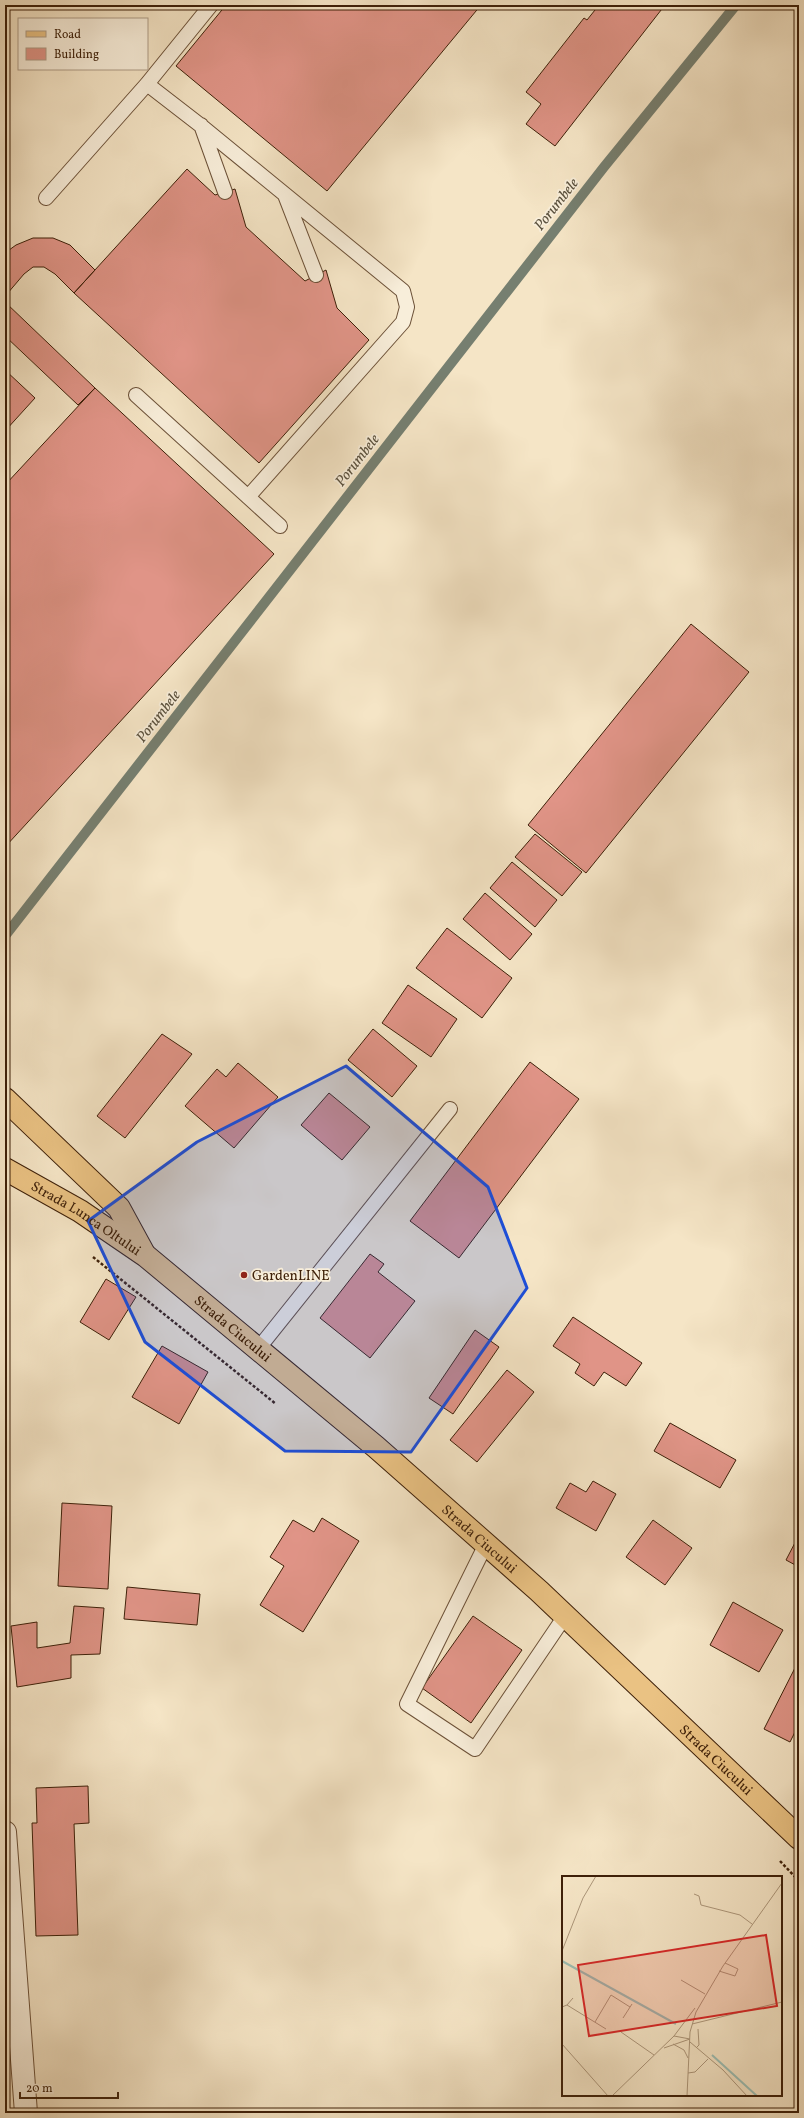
<svg xmlns="http://www.w3.org/2000/svg" width="804" height="2118" viewBox="0 0 804 2118" font-family="Vollkorn,serif">
<style>
.lines{fill:none;stroke-linecap:round;stroke-linejoin:round}
.stream{stroke:#767f70;stroke-width:10}
.building{fill:#e09487;stroke:#3e2009}
.service-casing{stroke:#6c5138;stroke-width:16}
.minor-casing{stroke:#6c5138;stroke-width:24}
.primary-casing{stroke:#3e2009;stroke-width:24}
.path{stroke:#3e2009;stroke-width:2.5;stroke-dasharray:3 2;stroke-linecap:butt}
.service{stroke:#f8eeda;stroke-width:14}
.minor{stroke:#f8eeda;stroke-width:22}
.primary{stroke:#eac283;stroke-width:22}
.marked{fill:#1d4ed8;fill-opacity:0.2;stroke:#1d4ed8;stroke-width:3;stroke-linejoin:round}
.poi-dot{fill:#8f2418;stroke:#f8eeda;stroke-width:1.5}
.labels{text-anchor:middle;stroke-width:3.5;stroke-linejoin:round;paint-order:stroke}
.street-label{font-size:14px;fill:#3e2009;stroke:#f8eeda}
.poi-label{font-size:14px;fill:#3e2009;stroke:#f8eeda;text-anchor:start}
.water-label{font-size:15px;font-style:italic;fill:#5a503d;stroke:#f8eeda}
.inset-river{fill:none;stroke:#9cbfb5;stroke-width:2}
.inset-road{fill:none;stroke:#ac967a;stroke-width:1}
.view{fill:#d62828;fill-opacity:0.15;stroke:#d62828;stroke-width:2}
.inset-edge{fill:none;stroke:#3e2009;stroke-width:2}
</style>
<rect width="100%" height="100%" fill="#f5e5c6"/>
<filter id="stains"><feTurbulence type="fractalNoise" baseFrequency=".005" numOctaves="4"/><feColorMatrix values="0 0 0 0 .2 0 0 0 0 .09 0 0 0 0 .02 0 0 0 .5 -.17"/></filter>
<radialGradient id="worn" r=".72"><stop offset=".6" stop-color="#630" stop-opacity="0"/><stop offset="1" stop-color="#630" stop-opacity=".3"/></radialGradient>
<g class="lines">
<path class="stream" d="M5,936L604,167L736,5"/>
</g>
<path class="building" d="M226,5H481L327,191L176,66Z
M599,5H665L555,146L526,124L541,104L526,92L584,18L587,20Z
M187,169L215,195L235,189L246,227L305,281L326,270L337,308L369,340L259,463L74,293Z
M33,238H53L70,245L95,270L74,293L55,274L44,267H33L24,274L7,294L5,293V253L16,245Z
M5,302L95,388L78,405L5,336Z
M5,370L35,398L5,431Z
M95,388L274,554L5,847V485Z
M691,624L749,672L586,873L528,825Z
M535,834L582,872L562,896L515,857Z
M512,862L557,900L535,927L490,888Z
M485,893L532,934L510,960L463,919Z
M447,928L512,978L482,1018L416,968Z
M408,985L457,1019L431,1057L382,1023Z
M373,1029L417,1066L392,1097L348,1060Z
M162,1034L192,1054L125,1138L97,1116Z
M530,1062L579,1099L459,1258L410,1221Z
M238,1063L278,1097L234,1148L185,1106L217,1069L226,1077Z
M329,1093L370,1127L342,1160L301,1125Z
M370,1254L384,1264L378,1272L415,1301L370,1358L320,1318Z
M106,1279L136,1297L109,1340L80,1322Z
M573,1317L642,1363L626,1386L604,1372L594,1386L575,1373L580,1364L553,1346Z
M475,1330L499,1347L453,1414L429,1398Z
M162,1346L208,1372L179,1424L132,1397Z
M507,1370L534,1392L477,1462L450,1440Z
M670,1423L736,1460L720,1488L654,1451Z
M593,1481L616,1494L596,1531L556,1508L570,1483L586,1492Z
M62,1503L112,1506L108,1589L58,1586Z
M322,1518L359,1541L303,1632L260,1605L284,1566L270,1557L293,1520L314,1532Z
M653,1520L692,1548L665,1585L626,1557Z
M799,1535V1567L786,1560Z
M127,1587L200,1594L197,1625L124,1619Z
M733,1602L783,1630L759,1672L710,1645Z
M74,1606L104,1608L100,1654L71,1655V1678L17,1687L11,1626L37,1622V1648L70,1643Z
M473,1616L522,1650L471,1723L422,1688Z
M799,1660V1724L790,1742L764,1729Z
M88,1786L89,1823L74,1824L78,1935L36,1936L32,1823H37L36,1788Z"/>
<g class="lines">
<defs>
<path id="service" d="M147,84L200,125L403,291L407,307L403,322L248,497
M201,125L225,192
M285,195L316,275
M46,198L147,84L211,5
M136,395L280,526
M258,1349L450,1109
M486,1544L407,1704L475,1749L565,1616"/>
<path id="minor" d="M5,1832L26,2113"/>
<g id="primary">
<path d="M5,1099L119,1208L143,1252"/>
<path id="s1" d="M5,1169L80,1211L146,1256L376,1447L539,1591L799,1838"/>
</g>
</defs>
<use href="#service" class="service-casing"/>
<use href="#minor" class="minor-casing"/>
<use href="#primary" class="primary-casing"/>
<path class="path" d="M93,1257L276,1404
M780,1861L799,1881"/>
<use href="#service" class="service"/>
<use href="#minor" class="minor"/>
<use href="#primary" class="primary"/>
</g>
<path class="marked" d="M346,1066L488,1187L527,1288L411,1452L285,1451L145,1342L88,1221L197,1142Z"/>
<circle class="poi-dot" cx="244" cy="1275" r="4"/>
<g class="labels">
<g class="street-label">
<text dy="5" stroke="none"><textPath href="#s1" startOffset="95">Strada Lunca Oltului</textPath></text>
<text dy="5" stroke="none"><textPath href="#s1" startOffset="279">Strada Ciucului</textPath></text>
<text dy="5" stroke="none"><textPath href="#s1" startOffset="603">Strada Ciucului</textPath></text>
<text dy="5" stroke="none"><textPath href="#s1" startOffset="927">Strada Ciucului</textPath></text>
</g>
<g class="poi-label">
<text x="252" y="1280">GardenLINE</text>
</g>
<g class="water-label">
<text transform="translate(556 204) rotate(-52)" y="5">Porumbele</text>
<text transform="translate(357 460) rotate(-52)" y="5">Porumbele</text>
<text transform="translate(158 716) rotate(-52)" y="5">Porumbele</text>
</g>
</g>
<g transform="translate(562 1876)">
<rect width="220" height="220" fill="#f5e5c6"/>
<path class="inset-river" d="M0,85L114,148M150,179L195,220"/>
<path class="inset-road" d="M132,18L137,20L139,29L178,39L190,48M0,75L21,22L34,0M157,95L173,100L176,93L163,87M119,104L143,118M5,129L44,153M0,131L5,129L11,122M61,142L70,128M33,146L49,119L68,131M130,148L220,126M59,156L92,179M112,160L128,163M128,166L161,194L185,220M0,168L46,220M111,168L122,174L126,182M102,172L128,163M134,172L137,169L136,153M126,197L133,196L146,183M50,220L112,160L133,132M125,220L128,156L134,136L161,90L220,7"/>
<path class="view" d="M204,59L215,130L27,160L16,89Z"/>
<rect width="220" height="220" class="inset-edge"/>
</g>
<rect width="804" height="2118" fill="none" stroke="#f5e5c6" stroke-width="20"/>
<rect x="6" y="6" width="792" height="2106" fill="none" stroke="#3e2009" stroke-width="2"/>
<rect x="10" y="10" width="784" height="2098" fill="none" stroke="#3e2009"/>
<rect x="18" y="18" width="130" height="52" fill="#f8eeda" stroke="#ae9c86"/>
<rect x="26" y="31" width="20" height="6" fill="#eac283" stroke="#ae9c86"/>
<text x="54" y="38" font-size="12" fill="#3e2009">Road</text>
<rect x="26" y="48" width="20" height="12" fill="#e09487" stroke="#ae9c86"/>
<text x="54" y="58" font-size="12" fill="#3e2009">Building</text>
<path d="M20 2092v6h98v-6" fill="none" stroke="#3e2009" stroke-width="2"/>
<text x="26" y="2092" font-size="12" fill="#3e2009" stroke="#f8eeda" stroke-width="3" paint-order="stroke">20 m</text>
<rect width="100%" height="100%" filter="url(#stains)"/>
<rect width="100%" height="100%" fill="url(#worn)"/>
</svg>
